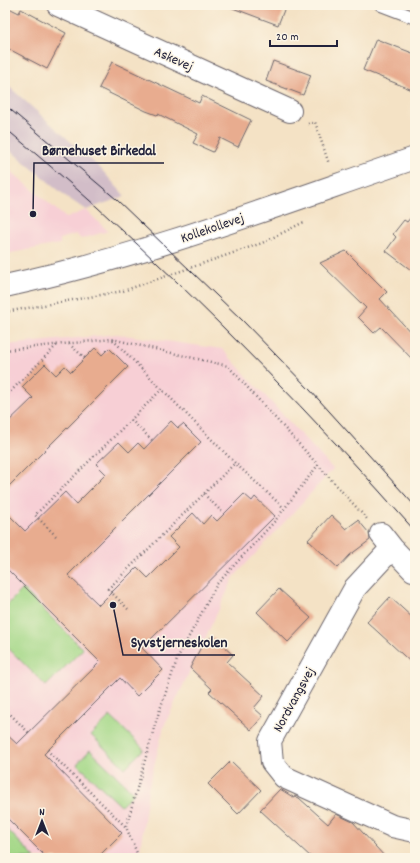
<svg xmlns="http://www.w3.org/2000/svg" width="420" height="863" viewBox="0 0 420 863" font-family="Dekko,sans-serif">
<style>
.built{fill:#f7cfd5}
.industrial{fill:#d2bdc8}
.green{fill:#a4d888;stroke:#637d62}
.building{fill:#e8ac8f}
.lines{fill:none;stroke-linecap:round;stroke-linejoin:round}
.service-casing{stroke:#6c656b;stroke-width:14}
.minor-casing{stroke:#6c656b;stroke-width:24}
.tertiary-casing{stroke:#6c656b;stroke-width:24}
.path{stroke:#6c656b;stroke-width:2.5;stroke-dasharray:1 3;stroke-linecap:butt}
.service{stroke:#fff;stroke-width:12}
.minor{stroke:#fff;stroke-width:22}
.tertiary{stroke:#fff;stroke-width:22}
.tram{stroke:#22223b;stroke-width:1}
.labels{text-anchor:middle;stroke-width:3;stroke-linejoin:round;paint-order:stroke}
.street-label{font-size:14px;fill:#22223b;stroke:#fcf5e5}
.leader{fill:none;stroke:#22223b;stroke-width:1.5}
.callout-dot{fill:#22223b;stroke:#fcf5e5;stroke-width:1.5}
.callout-label{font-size:15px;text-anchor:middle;font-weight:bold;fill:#22223b;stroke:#fcf5e5;stroke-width:3;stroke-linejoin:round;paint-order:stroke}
</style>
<rect width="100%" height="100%" fill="#fcf5e5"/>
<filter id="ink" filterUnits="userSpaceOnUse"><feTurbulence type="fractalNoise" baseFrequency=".025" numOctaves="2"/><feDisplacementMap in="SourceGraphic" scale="8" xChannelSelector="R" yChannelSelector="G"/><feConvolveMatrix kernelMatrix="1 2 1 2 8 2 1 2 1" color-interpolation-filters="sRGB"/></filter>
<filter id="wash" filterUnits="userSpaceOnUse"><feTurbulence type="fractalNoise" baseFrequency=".012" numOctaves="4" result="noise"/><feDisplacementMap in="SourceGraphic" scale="16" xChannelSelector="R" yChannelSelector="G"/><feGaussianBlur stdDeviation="0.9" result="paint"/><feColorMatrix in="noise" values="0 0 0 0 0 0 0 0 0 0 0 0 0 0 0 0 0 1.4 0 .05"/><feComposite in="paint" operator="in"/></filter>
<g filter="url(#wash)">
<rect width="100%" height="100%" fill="#f4e2c5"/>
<path class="built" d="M5,166L66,218L86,210L108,231L81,239L76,234L60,239V244L5,254Z
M117,334L222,349L333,469L234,577L164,726L148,790L139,858H5V345Z"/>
<path class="industrial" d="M5,83L100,168L125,196L86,210L68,198L5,146Z"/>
<path class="green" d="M23,589L83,649L46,686L5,645V607Z
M110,716L144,749L125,768L91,735Z
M90,750L134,793L121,806L77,764Z
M5,827L35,858H12L5,850Z"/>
<g id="blocks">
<path class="building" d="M230,5H286L278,25L230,7Z
M5,6L19,13L21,9L66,33L47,69L5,47Z
M376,39L415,54V91L363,70Z
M273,61L311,75L303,95L266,81Z
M112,62L199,103L202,96L251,120L238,147L220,138L213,152L193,143L198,134L158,114L157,115L146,111L99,88Z
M415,212V273L386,251L396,237L393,234L404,220L407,222Z
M346,251L387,292L380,299L415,337V362L381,327L374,333L358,317L366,308L320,263Z
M95,348L102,355L109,348L128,367L5,490V425L33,398L22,387L45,364L56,375L65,366L71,372Z
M171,421L178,428L183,424L201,442L68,575L99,605L137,567L148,578L179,547L169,537L193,513L203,524L211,515L217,521L244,494L252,501L255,497L275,516L142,648L163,670L137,696L120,678L44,754L122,833L97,858H47L5,816V733L17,744L100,662L5,567V511L25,531L65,492L76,504L106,474L96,464L119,442L129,452L138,443L144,449Z
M331,515L346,529L358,520L369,533L370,540L350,555L338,568L308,540Z
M279,589L311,618L288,642L257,612Z
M390,597L415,620V666L367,622Z
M212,636L233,655L227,662L264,696L254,708L263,716L251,730L209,692L212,689L190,668L200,649Z
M231,761L261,790L238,814L208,784Z
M280,789L293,797L295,796L299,798L328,824L336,814L353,822L386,858H312L260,810Z"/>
</g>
</g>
<g filter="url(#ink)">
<use href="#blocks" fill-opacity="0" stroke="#6c656b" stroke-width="1"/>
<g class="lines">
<defs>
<path id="service" d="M381,5L415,18"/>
<path id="minor" d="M58,5L290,111
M381,534L392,548L413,570
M392,548L355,588L270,741L272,762L284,777L392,826L415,831"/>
<path id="tertiary" d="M5,286C145,256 280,204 415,158"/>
</defs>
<use href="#service" class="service-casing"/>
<use href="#minor" class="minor-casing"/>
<use href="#tertiary" class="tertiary-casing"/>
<path class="path" d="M308,124L315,122L329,164
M5,312L123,291L262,243L304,222
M113,340L235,463L284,508
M69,344L85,358
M5,350L112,339L228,366L367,519
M5,397L57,345
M131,420L152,440
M204,494L224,514
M56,536L35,515L163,388
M128,609L108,589L235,463
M5,709L29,733
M47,750L126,827
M132,858L137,853L126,827L157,718L178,657L217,584L274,522L318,465"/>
<use href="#service" class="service"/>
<use href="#minor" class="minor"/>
<use href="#tertiary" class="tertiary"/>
<path class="tram" d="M5,105L116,199L242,320L310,390L415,506
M5,128C36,154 67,180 97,207C209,309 315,418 415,531"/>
</g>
</g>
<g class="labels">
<g class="street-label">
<text transform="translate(174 58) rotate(24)" y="5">Askevej</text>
<text transform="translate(212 227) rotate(-19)" y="5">Kollekollevej</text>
<text transform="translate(293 699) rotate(-61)" y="5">Nordvangsvej</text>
</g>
</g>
<path class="leader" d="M33 214L34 163H164M113 605L123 655H235"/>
<g class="callout-dot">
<circle cx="33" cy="214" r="4"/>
<circle cx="113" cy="605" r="4"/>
</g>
<g class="callout-label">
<text x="99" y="155">Børnehuset Birkedal</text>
<text x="179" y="647">Syvstjerneskolen</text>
</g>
<rect width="420" height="863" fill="none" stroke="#fcf5e5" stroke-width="20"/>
<g transform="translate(42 821)" stroke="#fcf5e5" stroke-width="3" paint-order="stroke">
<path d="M0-3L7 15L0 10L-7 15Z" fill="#22223b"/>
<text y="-6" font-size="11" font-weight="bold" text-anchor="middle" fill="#22223b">N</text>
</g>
<path d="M270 40v6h67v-6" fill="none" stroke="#22223b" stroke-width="2"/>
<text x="276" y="40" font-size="12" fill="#22223b" stroke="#fcf5e5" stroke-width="3" paint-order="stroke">20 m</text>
</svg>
